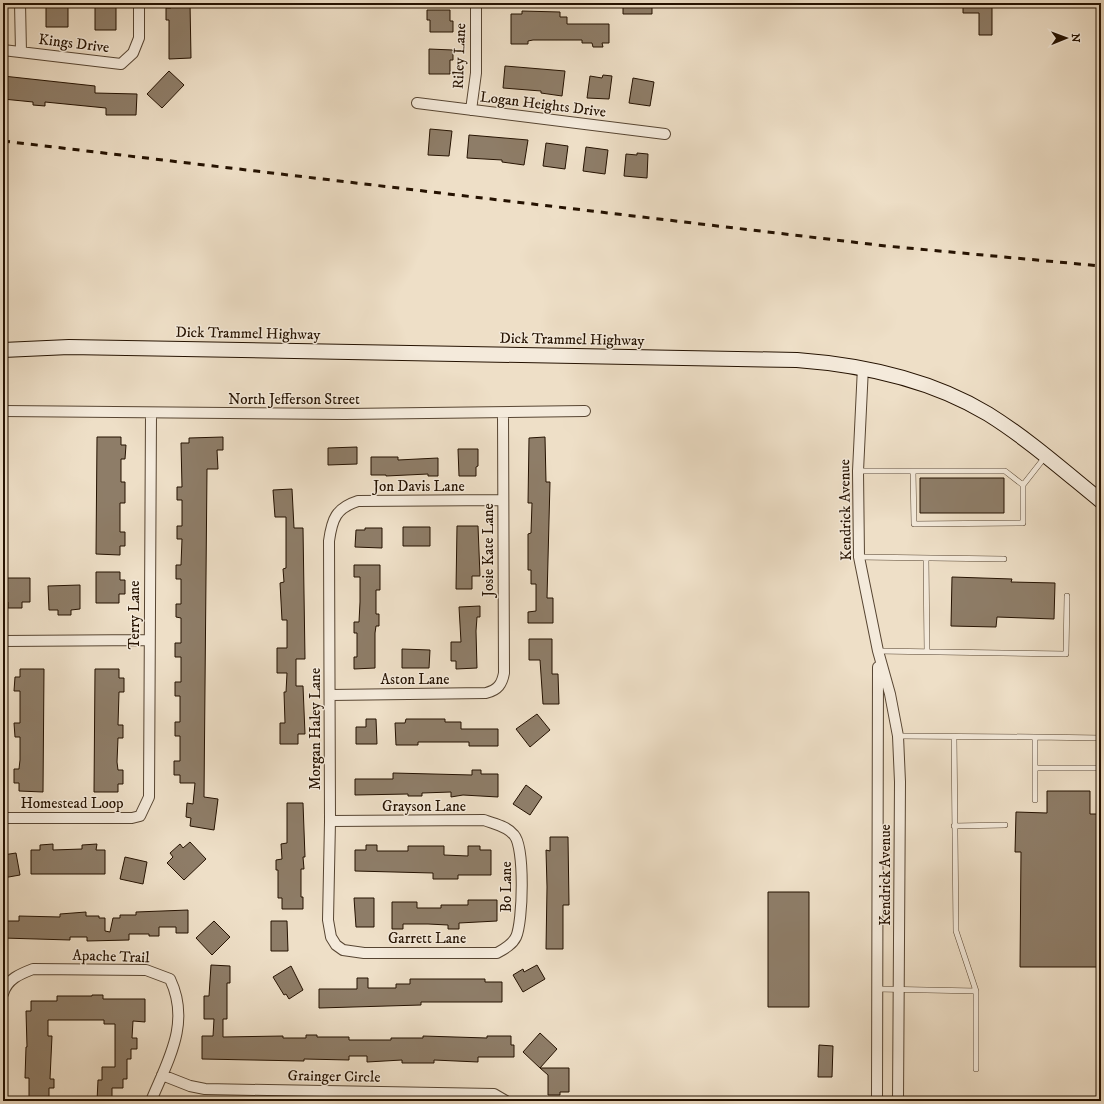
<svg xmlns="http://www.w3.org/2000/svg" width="1104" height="1104" viewBox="0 0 1104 1104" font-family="'IM FELL DW Pica',serif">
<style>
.building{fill:#8e7d68;stroke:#251201}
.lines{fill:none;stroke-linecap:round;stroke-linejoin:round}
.lane-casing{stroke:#574532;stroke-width:6}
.street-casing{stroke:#574532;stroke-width:12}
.secondary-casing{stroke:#251201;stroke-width:16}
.lane{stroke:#f4eadb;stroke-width:5}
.street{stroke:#f4eadb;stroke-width:10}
.secondary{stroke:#f4eadb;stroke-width:14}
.rail{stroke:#251201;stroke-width:3;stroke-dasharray:7 7;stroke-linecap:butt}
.labels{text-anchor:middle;stroke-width:3;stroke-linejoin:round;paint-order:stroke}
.street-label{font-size:15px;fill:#251201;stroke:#f4eadb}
</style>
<rect width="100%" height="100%" fill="#eedfc7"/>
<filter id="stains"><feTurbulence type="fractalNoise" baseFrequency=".005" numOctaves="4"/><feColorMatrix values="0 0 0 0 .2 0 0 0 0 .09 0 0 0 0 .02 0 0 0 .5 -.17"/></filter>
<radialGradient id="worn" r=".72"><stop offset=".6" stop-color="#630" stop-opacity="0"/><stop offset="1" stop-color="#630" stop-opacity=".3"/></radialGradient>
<path class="building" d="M46,3H68V27H46Z
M171,3H190L191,58L169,59V20H166V8H171Z
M623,3H652V14H623Z
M963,3H992V35H979V13H963Z
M95,4H116V30H95Z
M427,10H450V21H453V32H430V20H427Z
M522,11L560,12V17H567V24H609V43H602L603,47H593L592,43H582V40H533L528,41V44H511V14H522Z
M429,49L453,50V60H450V74H429Z
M505,66L565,71L562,96L541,93V91L503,88Z
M169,71L184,85L162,108L147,94Z
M603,75L612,76L609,99L587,98L590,76L602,78Z
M3,76L95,86V93L137,94L136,115H106V108L45,102V106L33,105V102L3,99Z
M633,78L654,82L650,106L629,103Z
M430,129L452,131L449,156L428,155Z
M469,135L528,140L524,165L502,162V160L467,158Z
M546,143L568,146L565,169L543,166Z
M586,147L608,150L605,174L583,171Z
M637,153L648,154L647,178L624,176L626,154L637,155Z
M97,437H121V445H126L125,459H121V482H125V503H120V532H125V546H120V555L96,554Z
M223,437V450H217L218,469H207L204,797L218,799L214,830L190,826L191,818L186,817L187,803L193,804L195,783H180V775H174V761H180V736H175V722H180V696H175V682H181V657H175V643H181V618L176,617V604H181V579H176V565H181L182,539H177V526H182V500H177V487H182L181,443H189V438Z
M545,437L546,482H550L547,598H553V623H528V612L536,611V584H531V570H528V534L531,533L532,503H528L529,438Z
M357,447V464L328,465V448Z
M458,449H478V466L476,467V476H459Z
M371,457H398V460L438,458V476H428V474L386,476V475H371Z
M920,478H1004V513H920Z
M292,489L294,528H303L305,659H296V686H303L305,734H298V744H280V723H285L284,692H286L287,673H277V648H287V620H282L280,583L284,582L283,569L286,568V517H275L273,490Z
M457,526H478L480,576H472V589H456Z
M403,527H430V546H403Z
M365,528H382V548L355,547L356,530H365Z
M354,565H380V590H376V614H379V626H376L375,633V668L354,669V657H357V633H354V622H359L360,602V577H354Z
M96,572H120V580H125V594H119V603H96Z
M952,577L1012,579L1011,582L1055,583L1054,619L997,617L996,627L951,626Z
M3,578H30V602H22V608H8V602H3Z
M80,585V609L71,610V615H58V610H49L48,586Z
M480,606V617H477L476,631L477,668L456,669V661H451V642H461L459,607Z
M529,639H552V674H558L559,704H543L540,660H529Z
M402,649L430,650L429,668H402Z
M20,669H44L43,792L19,791V783H14V769H19L20,760V737H15L14,723H20V691H14L15,677H20Z
M95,669H119V678H124V692H119L118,725H123V738H118L117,762L118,770H123V784H118V792H94Z
M537,714L550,730L530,747L516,729Z
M366,719H376L377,744H356V727H366Z
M406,719H445V722H461V729H498V746H469V742H418V745H396L395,723H405Z
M472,770H481V774H498V797L463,795L451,797V792L422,793V796H408V794L355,795V779H393V773L472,775Z
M526,785L542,797L530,815L513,804Z
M1047,791H1090V814H1101V967H1020L1021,852H1015L1016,812L1047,813Z
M287,803H303L305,857H303L304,869H301V897H303V909H282V898H278V870H276V860L282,859L281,844L287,843Z
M550,837H568L569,905H563V949H546L547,887L546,850L550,851Z
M190,842L206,859L184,880L167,863L173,857L170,853L180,844L183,848Z
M53,844V850L82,849V845L97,844L96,850H105V874H31V850H40V845Z
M366,845H377V851H408V846H444V855L468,856V846H480V850H491V875H458V879H433V873L355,871V850H366Z
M16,853L20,875L3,878V855Z
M125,857L147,862L143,884L120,879Z
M768,892H809V1007H768Z
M354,898H374V927H356Z
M468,900H497V921L459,923V929H448V925L428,924H403V929H392V902H417V908H441V905H468Z
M188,910V933H176V927H159V936H149V934H129V940L87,941V937H70V940L3,938V921H19V916L60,917V914L86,912V916H99V918H105V931L110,932L113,918H120V915H136V912Z
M214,921L230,937L212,955L196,938Z
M271,921H287L288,951H271Z
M211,965L230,966V983H227V1019H223V1037L283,1036V1038H306V1035H317V1037H349V1040H391V1038H423V1036L487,1038V1036H511V1045H514V1057H478V1062L434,1060V1063H402V1060L367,1062V1056H349V1060L304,1059V1061L202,1059V1036H213L214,1019H204V996H209Z
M537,965L545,979L523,992L513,975L523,969L524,972Z
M291,966L303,990L289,999L286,994L284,995L273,977Z
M357,978H368V988H396V984H410V979H485V982H502V1002H421V1005L319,1008V989H357Z
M92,995H103V999H145V1022L133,1021L132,1038H137V1049H131V1059H127V1079H123V1088H112V1101H97L98,1080H102V1067H115V1024H104V1020H48V1036H52L50,1079H54V1088H49V1101H29V1078H25L26,1047H27L26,1011H31V1001H57V996H92Z
M540,1033L557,1049L540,1068L523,1052Z
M819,1045L833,1046L832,1077H818Z
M540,1068H569V1092H560V1095H548V1075Z"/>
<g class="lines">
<defs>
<path id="lane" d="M858,471H913L914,524L1023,523V485L1045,457
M913,471H1005L1023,485
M859,557L1004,559
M926,558L927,652
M878,651L1066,654L1067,596
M898,736L1035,737
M954,737L956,931L976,991V1069
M1101,738L1035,737V768H1101
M1035,768V800
M954,826L1005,825
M878,989L976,991"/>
<path id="street" d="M20,3L21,52
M3,50L121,64L133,53L139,38V3
M417,103L665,134
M471,110L476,73V3
M863,367L858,471L859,557L878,651L890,694L898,736L900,782L898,1101
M3,411L345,414L585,411
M3,641L149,640
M330,695L486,693C498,690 502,684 504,673L503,413
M3,818H132L140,816L149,797L151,414
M330,821L484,820C494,824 507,826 514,835C525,847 523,922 516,937C512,945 504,949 497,953H364L343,950L336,945L331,937L328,920L330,821L329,541C332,519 336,508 358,501L503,500
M3,994C7,979 20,974 33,969L146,970L170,979C191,1023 168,1060 151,1101
M162,1075L190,1086L205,1089L494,1094L506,1101
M877,1101L878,667"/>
<path id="secondary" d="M3,350L69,347L797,360C864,365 930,379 988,414C1028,439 1064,471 1101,501"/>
</defs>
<use href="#lane" class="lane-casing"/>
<use href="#street" class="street-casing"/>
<use href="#secondary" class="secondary-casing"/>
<use href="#lane" class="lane"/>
<use href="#street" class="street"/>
<use href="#secondary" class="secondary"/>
<path class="rail" d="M3,141L886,246L1101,266"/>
</g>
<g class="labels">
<g class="street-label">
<text transform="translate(74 43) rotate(7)" y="5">Kings Drive</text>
<text transform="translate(459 56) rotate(-88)" y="5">Riley Lane</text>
<text transform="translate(543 104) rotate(7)" y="5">Logan Heights Drive</text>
<text transform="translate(248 333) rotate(1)" y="5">Dick Trammel Highway</text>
<text transform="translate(572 339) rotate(1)" y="5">Dick Trammel Highway</text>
<text x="294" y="404">North Jefferson Street</text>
<text x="419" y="491">Jon Davis Lane</text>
<text transform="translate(845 510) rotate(-91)" y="5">Kendrick Avenue</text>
<text transform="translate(488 550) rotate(-90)" y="5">Josie Kate Lane</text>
<text transform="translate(134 615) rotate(-90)" y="5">Terry Lane</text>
<text x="415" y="684">Aston Lane</text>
<text transform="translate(315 729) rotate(-90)" y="5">Morgan Haley Lane</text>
<text x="72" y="808">Homestead Loop</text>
<text x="424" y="811">Grayson Lane</text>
<text transform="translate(885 875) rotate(-90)" y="5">Kendrick Avenue</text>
<text transform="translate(506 887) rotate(-90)" y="5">Bo Lane</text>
<text x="427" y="943">Garrett Lane</text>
<text transform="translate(111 956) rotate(2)" y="5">Apache Trail</text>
<text transform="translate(334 1076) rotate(1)" y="5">Grainger Circle</text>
</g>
</g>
<rect width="1104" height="1104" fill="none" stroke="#eedfc7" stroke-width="16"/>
<rect x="4" y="4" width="1096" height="1096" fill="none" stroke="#251201" stroke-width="2"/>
<rect x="8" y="8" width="1088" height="1088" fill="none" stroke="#251201"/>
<g transform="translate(1066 38) rotate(89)" stroke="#f4eadb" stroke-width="3" paint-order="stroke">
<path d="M0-3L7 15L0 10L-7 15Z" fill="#251201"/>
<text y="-6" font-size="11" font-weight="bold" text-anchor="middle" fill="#251201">N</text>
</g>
<rect width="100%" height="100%" filter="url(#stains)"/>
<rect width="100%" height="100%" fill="url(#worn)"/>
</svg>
